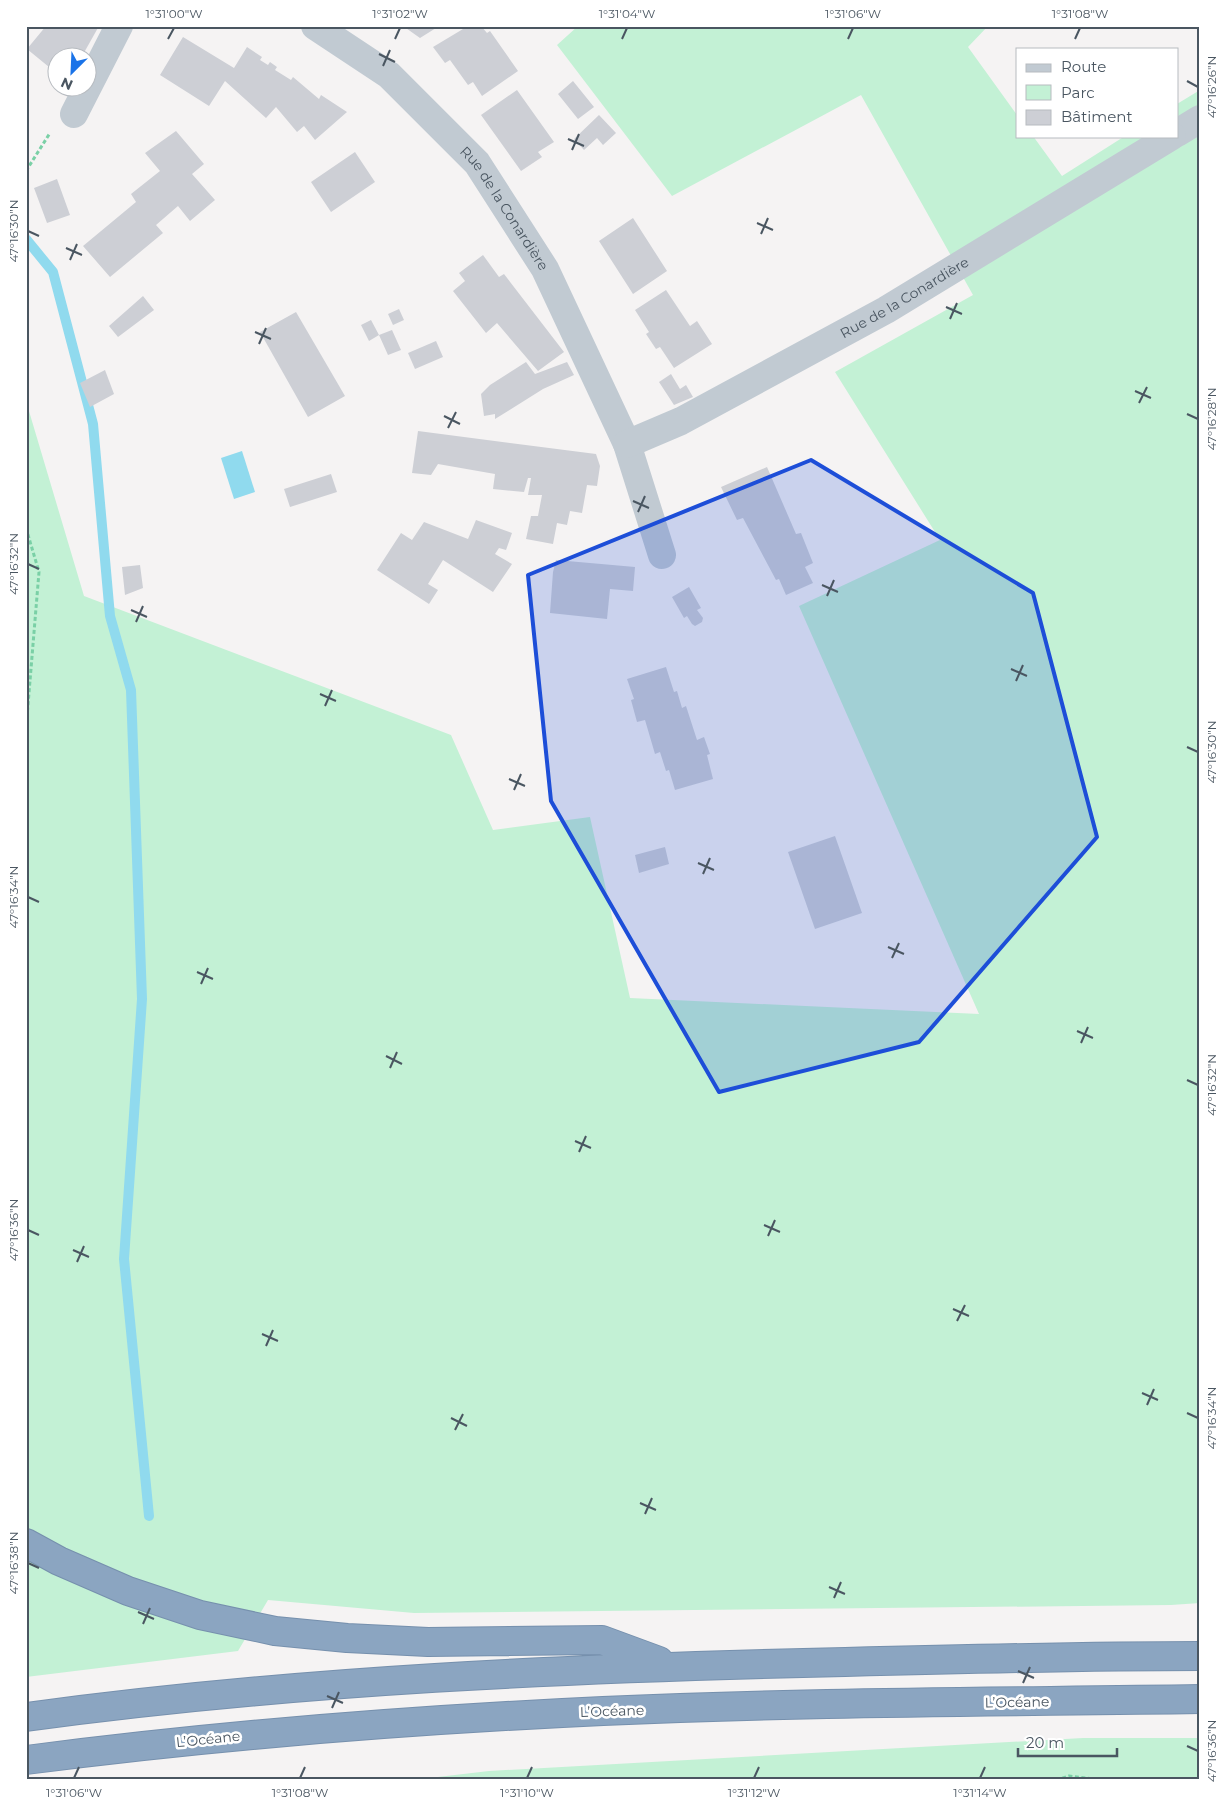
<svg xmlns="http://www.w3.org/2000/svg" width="1226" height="1806" viewBox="0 0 1226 1806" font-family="Montserrat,sans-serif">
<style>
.green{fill:#c3f1d5}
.water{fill:#90daee}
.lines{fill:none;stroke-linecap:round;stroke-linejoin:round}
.stream{stroke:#90daee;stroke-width:10}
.building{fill:#cdcfd5}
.highway-casing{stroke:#7690ad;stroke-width:30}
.path{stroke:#7ad0a6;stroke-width:3;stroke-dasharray:4 2.5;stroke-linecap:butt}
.minor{stroke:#c1cad2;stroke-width:28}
.highway{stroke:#8ba5c1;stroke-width:28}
.marked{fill:#1d4ed8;fill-opacity:0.2;stroke:#1d4ed8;stroke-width:4;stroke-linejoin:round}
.ticks{fill:none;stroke:#4a5661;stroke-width:2}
.labels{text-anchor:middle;stroke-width:5;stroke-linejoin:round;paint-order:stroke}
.street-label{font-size:14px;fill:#4a5661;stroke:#fff}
.neatline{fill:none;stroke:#4a5661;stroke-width:2}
.ticks-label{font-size:12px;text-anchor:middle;fill:#4a5661}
</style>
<rect width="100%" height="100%" fill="#f5f3f3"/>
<path class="green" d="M578,26H988L968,47L1017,115V136H1033L1062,176L1125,136H1177V104L1200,90V1603L1171,1605L414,1613L268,1600L238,1651L26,1677V401L84,596L451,735L493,830L590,817L630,998L979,1014L799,606L940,540L835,372L973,295L861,95L672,196L557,45Z
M1083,1738H1200V1780H412L489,1771Z"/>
<path class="water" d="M242,451L255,492L234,499L221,458Z"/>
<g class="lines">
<path class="stream" d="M26,239L53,272L93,424L110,616L131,690L142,999L124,1259L149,1516"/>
</g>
<path class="building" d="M46,26H99L81,58H69L62,52L49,67L27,49Z
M403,26H436V28L420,38Z
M468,26H481L487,33L490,31L518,71L482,96L473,82L468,85L450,60L445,63L433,47Z
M183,37L234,68L247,47L262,57L260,60L268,65L270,62L277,67L275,70L291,80L293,77L319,99L321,95L347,112L315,140L304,126L297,132L276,107L266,118L225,81L209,106L160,75Z
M573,81L594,107L578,119L558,94Z
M517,90L554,142L538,152L542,157L521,171L481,115Z
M599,115L616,133L603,145L597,138L584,150L574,139Z
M176,131L204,164L192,174L215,200L190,221L178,206L156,225L163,233L110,277L83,246L136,202L131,194L160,171L145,153Z
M355,152L375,182L331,212L311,182Z
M57,179L70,215L47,223L34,188Z
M633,218L667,271L633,294L599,241Z
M483,255L499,277L504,274L564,352L538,371L497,323L486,333L453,291L465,281L459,273Z
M666,290L690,326L697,321L712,344L674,368L660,347L656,349L646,334L649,332L635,310Z
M143,296L154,310L118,337L109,326Z
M399,309L404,320L393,325L388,314Z
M296,312L345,396L308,417L260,332Z
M371,320L379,335L369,341L361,325Z
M392,330L401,350L388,355L379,335Z
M436,341L443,357L415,369L408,353Z
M526,362L535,374L567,362L574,375L543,389L495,419V414L484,416L481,394L490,385Z
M105,370L114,394L90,407L80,383Z
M671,374L680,389L686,385L693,397L674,405L659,382Z
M418,431L596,454L600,466L597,486L587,485L582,513L570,511L567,525L557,523L553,544L526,539L531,516H538L542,495H528L531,478H528L524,492L493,489L495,474L438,464L431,475L412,473Z
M767,467L796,534L801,533L813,563L805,567L813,583L786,595L779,579L776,580L743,518L737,520L721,487Z
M331,474L337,492L290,507L284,489Z
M476,520L512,533L506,550L499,548L495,554L512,564L493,592L443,560L428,584L438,590L429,604L377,570L401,533L412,540L424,522L468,539Z
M556,560L635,567L633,591L610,589L607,619L550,613L553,572Z
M140,565L143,588L125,595L122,567Z
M689,587L701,608L697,610L703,618L702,622L695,626L692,624L687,616L684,618L672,597Z
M666,667L674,692L677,691L682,708L686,706L697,740L704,737L710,754L707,755L713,779L675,790L669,770L666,771L660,752L655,754L645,720L637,722L631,700L634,699L627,679Z
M835,836L862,913L815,929L788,852Z
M665,847L669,864L639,873L635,855Z"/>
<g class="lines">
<defs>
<path id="highway" d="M26,1543L59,1561L128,1591L200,1615L275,1631L347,1638L428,1642L602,1640L659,1661
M26,1717C298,1680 572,1668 845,1662C963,1659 1082,1656 1200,1656
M26,1760C218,1735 410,1720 603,1711C802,1702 1001,1702 1200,1699"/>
</defs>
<use href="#highway" class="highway-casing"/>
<path class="path" d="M26,171L50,133
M26,528L39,572L26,729
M1056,1780L1069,1776L1102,1780"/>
<g class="minor">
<path id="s1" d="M315,26L389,75L477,163L545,269L627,444L662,555"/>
<path d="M74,114L119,26"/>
<path d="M1177,133L1200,119"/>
<path id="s2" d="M627,444L681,421L886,310L1172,136"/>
</g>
<use href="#highway" class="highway"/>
</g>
<path class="marked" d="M811,460L1033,593L1097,837L919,1042L719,1092L551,801L528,575Z"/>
<path class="ticks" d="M168,39L174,28M395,39L400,28M622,39L627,28M848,39L853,28M1075,39L1080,28M379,54L395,62M383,66L390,50M1187,81L1198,87M568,139L584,146M572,150L579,134M757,223L773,230M28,231L39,236M761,234L768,218M66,248L82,255M70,260L77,244M946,307L962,314M950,319L957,303M255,332L271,339M259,344L266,328M1135,391L1151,398M1139,403L1147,387M1187,414L1198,419M444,416L460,424M448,428L456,412M633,501L649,508M638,512L645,496M28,564L39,569M822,585L838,592M827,596L834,580M131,610L147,617M136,622L143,606M1011,669L1027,676M1016,681L1023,665M320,694L336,701M325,706L332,690M1187,747L1198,752M509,779L525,786M514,790L521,774M698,863L714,870M703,874L710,858M28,897L39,902M888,947L904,954M892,958L899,943M197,972L213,979M201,984L208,968M1077,1031L1093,1038M1081,1043L1088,1027M386,1056L402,1064M390,1068L397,1052M1187,1080L1198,1085M575,1141L591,1148M579,1152L586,1136M764,1225L780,1232M28,1230L39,1235M768,1236L775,1220M73,1250L89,1257M77,1262L84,1246M953,1309L969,1316M957,1321L965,1305M262,1334L278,1341M266,1346L273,1330M1142,1393L1158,1400M1147,1405L1154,1389M1187,1413L1198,1418M451,1418L467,1426M455,1430L463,1414M640,1503L656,1510M645,1514L652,1498M28,1563L39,1568M829,1587L845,1594M834,1598L841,1582M138,1612L154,1619M143,1624L150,1608M1018,1671L1034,1678M1023,1683L1030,1667M327,1696L343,1703M332,1708L339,1692M1187,1746L1198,1751M74,1778L79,1767M300,1778L305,1767M527,1778L532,1767M754,1778L759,1767M980,1778L985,1767"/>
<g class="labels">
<g class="street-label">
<text dy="5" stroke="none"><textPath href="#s1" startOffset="266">Rue de la Conardière</textPath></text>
<text dy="5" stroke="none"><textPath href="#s2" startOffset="314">Rue de la Conardière</textPath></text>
<text transform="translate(1017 1702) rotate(-1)" y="5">L’Océane</text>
<text transform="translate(612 1711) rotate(-2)" y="5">L’Océane</text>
<text transform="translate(208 1739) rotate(-6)" y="5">L’Océane</text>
</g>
</g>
<rect width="1226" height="1806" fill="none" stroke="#ffffff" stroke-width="55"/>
<rect x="1016" y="48" width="162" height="90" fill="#ffffff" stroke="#b7bbc0"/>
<rect x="1026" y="64" width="25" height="8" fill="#c1cad2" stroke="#b7bbc0"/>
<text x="1061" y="72" font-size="15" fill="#4a5661">Route</text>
<rect x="1026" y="85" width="25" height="15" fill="#c3f1d5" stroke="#b7bbc0"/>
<text x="1061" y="98" font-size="15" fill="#4a5661">Parc</text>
<rect x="1026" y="110" width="25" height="15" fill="#cdcfd5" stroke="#b7bbc0"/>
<text x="1061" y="122" font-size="15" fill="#4a5661">Bâtiment</text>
<g transform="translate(72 72) rotate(204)"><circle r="24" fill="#ffffff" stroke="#b7bbc0"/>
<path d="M0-4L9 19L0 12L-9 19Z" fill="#1a73e8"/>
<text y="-8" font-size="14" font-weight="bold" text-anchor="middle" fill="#4a5661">N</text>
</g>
<path d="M1018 1748v8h99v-8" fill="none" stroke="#4a5661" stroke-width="2.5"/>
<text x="1026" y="1748" font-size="15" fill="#4a5661" stroke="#ffffff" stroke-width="4" paint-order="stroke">20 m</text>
<rect x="28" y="28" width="1170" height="1750" class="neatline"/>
<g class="ticks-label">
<text x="174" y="18">1°31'00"W</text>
<text x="400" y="18">1°31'02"W</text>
<text x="627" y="18">1°31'04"W</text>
<text x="853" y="18">1°31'06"W</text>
<text x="1080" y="18">1°31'08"W</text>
<text transform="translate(1212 87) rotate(-90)" y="4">47°16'26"N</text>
<text transform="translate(14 231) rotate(-90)" y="4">47°16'30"N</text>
<text transform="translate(1212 419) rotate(-90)" y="4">47°16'28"N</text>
<text transform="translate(14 564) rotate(-90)" y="4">47°16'32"N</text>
<text transform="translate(1212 752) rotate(-90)" y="4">47°16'30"N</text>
<text transform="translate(14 897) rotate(-90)" y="4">47°16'34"N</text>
<text transform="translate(1212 1085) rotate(-90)" y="4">47°16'32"N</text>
<text transform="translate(14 1230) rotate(-90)" y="4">47°16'36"N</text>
<text transform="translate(1212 1418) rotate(-90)" y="4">47°16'34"N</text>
<text transform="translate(14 1563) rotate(-90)" y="4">47°16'38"N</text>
<text transform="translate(1212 1751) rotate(-90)" y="4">47°16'36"N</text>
<text x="74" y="1797">1°31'06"W</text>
<text x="300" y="1797">1°31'08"W</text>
<text x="527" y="1797">1°31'10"W</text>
<text x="754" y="1797">1°31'12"W</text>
<text x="980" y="1797">1°31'14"W</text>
</g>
</svg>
